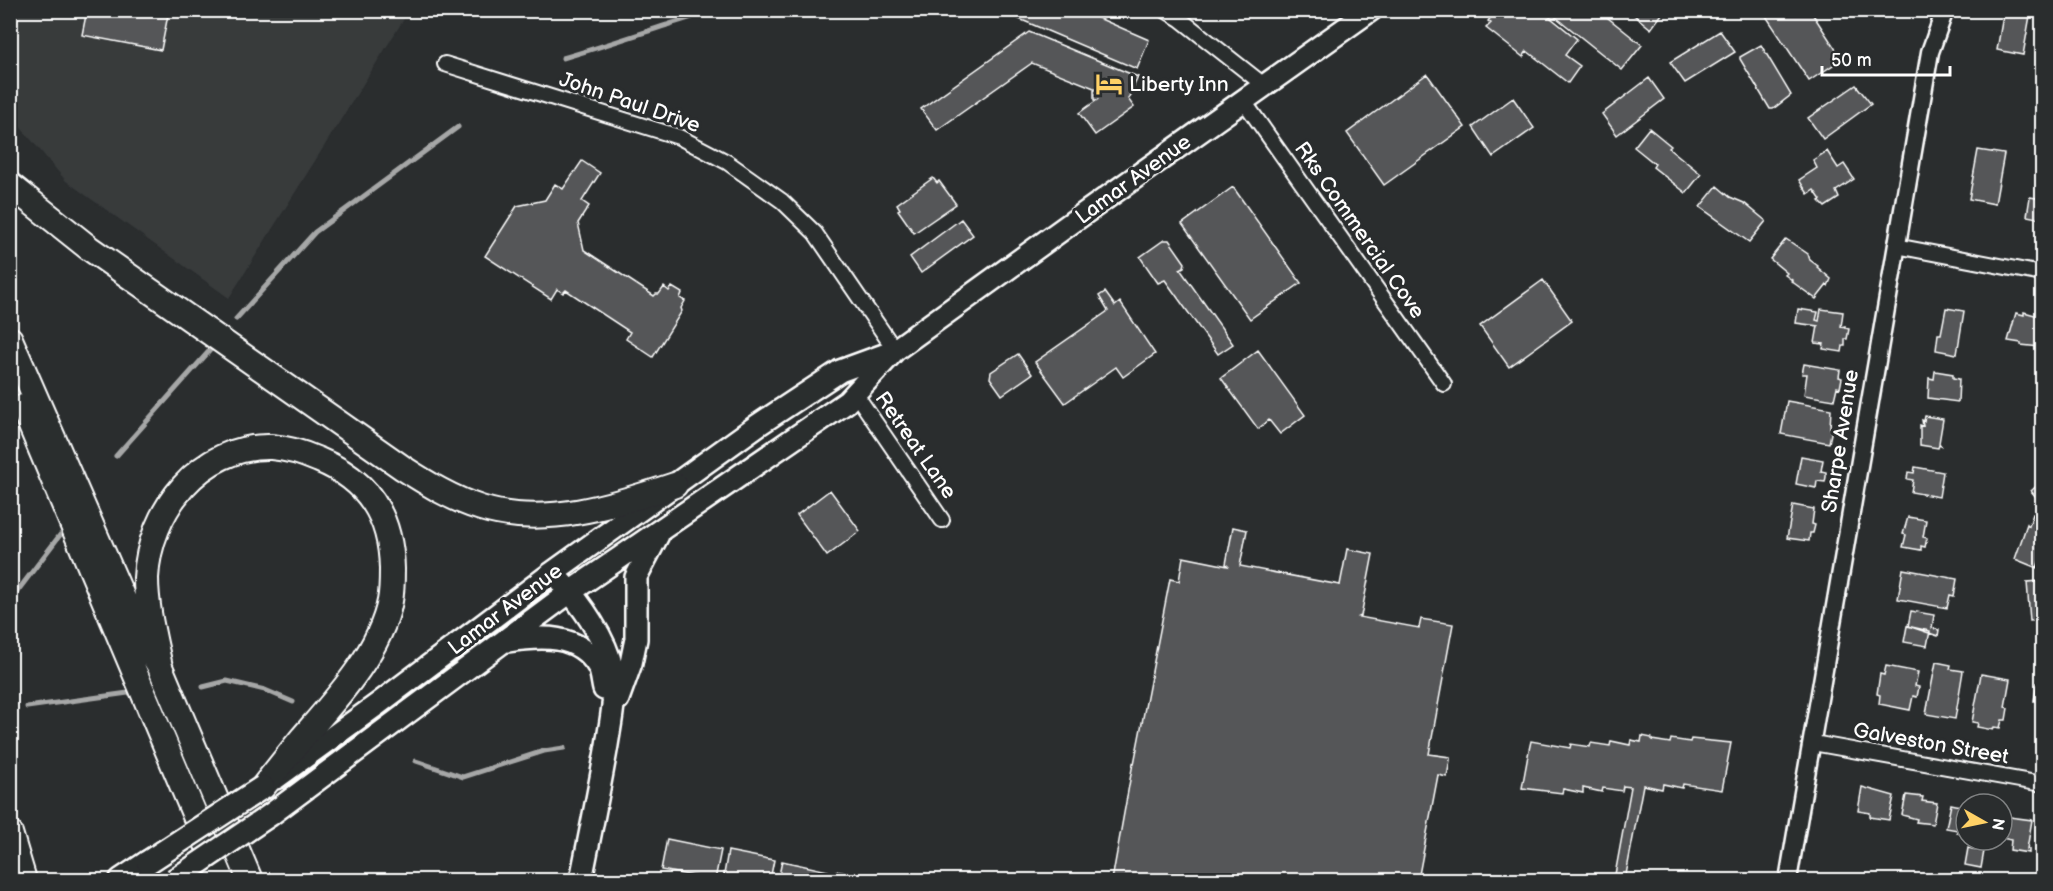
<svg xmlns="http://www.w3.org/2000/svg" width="2053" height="891" viewBox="0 0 2053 891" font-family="'Balsamiq Sans',sans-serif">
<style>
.built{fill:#373a3b}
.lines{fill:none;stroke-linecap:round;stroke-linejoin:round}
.stream{stroke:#a6a7a7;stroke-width:5}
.building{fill:#555758;stroke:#fff;stroke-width:1.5}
.minor-casing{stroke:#fff;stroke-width:18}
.tertiary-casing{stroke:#fff;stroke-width:21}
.primary-casing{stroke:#fff;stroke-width:26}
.trunk-casing{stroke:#fff;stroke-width:27}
.motorway-casing{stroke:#fff;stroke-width:28}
.minor{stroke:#2a2d2e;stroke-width:14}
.tertiary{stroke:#2a2d2e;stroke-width:16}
.primary{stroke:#2a2d2e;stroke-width:21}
.trunk{stroke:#2a2d2e;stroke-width:22}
.motorway{stroke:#2a2d2e;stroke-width:24}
.primary-bridge-casing{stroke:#fff;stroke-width:26;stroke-linecap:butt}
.trunk-bridge-casing{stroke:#fff;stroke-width:27;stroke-linecap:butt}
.primary-bridge{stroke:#2a2d2e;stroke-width:21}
.trunk-bridge{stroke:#2a2d2e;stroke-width:22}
.labels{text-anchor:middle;stroke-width:6;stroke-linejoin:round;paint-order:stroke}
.poi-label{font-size:21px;fill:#fff;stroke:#2a2d2e;text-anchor:start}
.street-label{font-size:21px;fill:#fff;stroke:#2a2d2e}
</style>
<rect width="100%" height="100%" fill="#2a2d2e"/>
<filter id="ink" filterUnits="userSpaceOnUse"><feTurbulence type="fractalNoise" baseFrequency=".0167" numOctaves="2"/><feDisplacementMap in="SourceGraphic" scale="12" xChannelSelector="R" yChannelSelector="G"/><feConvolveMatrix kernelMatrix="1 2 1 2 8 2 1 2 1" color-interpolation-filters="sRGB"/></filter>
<g filter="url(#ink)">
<path class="built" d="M10,11H409L229,298L66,181L11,116Z"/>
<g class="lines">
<path class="stream" d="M563,58C598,48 633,36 667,25C681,20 695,18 707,10
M236,319L315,232L458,127
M116,456L212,348
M10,601L60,535
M203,687L227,681L265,690L293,702
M27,707L128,693
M416,761L463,777L544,751L564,748"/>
</g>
<path class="building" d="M87,10H169L161,50L82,35Z
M998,10H1080L1149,40L1137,69Z
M1496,10H1541L1577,39L1565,55L1580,66L1568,83L1527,51L1523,57L1486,28L1491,23L1488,21Z
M1547,10H1598L1642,45L1622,70Z
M1628,10H1665L1651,29Z
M1762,10H1810L1842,59L1809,81Z
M2004,10H2031L2023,55L1997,50Z
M1720,31L1735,52L1685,83L1670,62Z
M1029,32L1138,77L1128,99L1134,107L1095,135L1079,113L1097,100H1094V90H1099L1032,63L937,130L921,109Z
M1761,45L1791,95L1773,109H1770L1740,59V57Z
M1427,74L1465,127L1384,185L1347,133Z
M1649,78L1664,99L1617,135L1602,114Z
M1856,85L1871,104L1823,139L1808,118Z
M1513,98L1534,128L1493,157L1473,127Z
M1649,128L1671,146L1669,148L1701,174L1686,193L1653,167L1655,164L1634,147Z
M1978,150L2004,154L1995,204L1969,199Z
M1827,151L1838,168L1844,164L1854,179L1836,191L1839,198L1825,207L1819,201L1821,200L1814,190L1808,194L1799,180L1817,168L1813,160Z
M582,161L600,173L582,201L589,206L578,223L584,250L654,296L656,294H659L664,287L669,291L672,287L682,293L680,298L685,301L681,308L682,311L653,357L626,339L630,332L566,290L563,293L557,289L551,299L485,256L517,206L545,200L555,184L563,189Z
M933,178L937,183L939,181L956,204L914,233L898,210L900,209L897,204Z
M1717,186L1730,197L1744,203L1766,221L1749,242L1700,207Z
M1233,187L1301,283L1250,319L1182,224Z
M2030,197L2042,199V219L2027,216Z
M961,219L973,235L921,273L910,257Z
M1786,239L1808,254L1810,260L1818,266L1817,267L1831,279L1828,286L1827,285L1816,299L1791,281L1792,280L1785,275L1787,273L1770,259Z
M1164,240H1169L1185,263L1184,267L1180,269L1233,344L1218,354L1165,280L1158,283L1140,257Z
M1543,280L1572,321L1509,367L1480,326Z
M1105,292L1115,306L1120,302L1155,354L1123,377L1116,367L1065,403L1035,362L1108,311L1099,296Z
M1946,308L1964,311L1957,354L1936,350L1938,334H1941Z
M1798,309L1818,312L1816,320L1819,321L1821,309L1843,312L1841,327L1845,326V328L1849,329L1847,339H1845V346H1843L1842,352L1823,349L1824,344L1815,343L1818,326L1796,323Z
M2024,312L2042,317L2040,347L2021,345V343L2008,341L2016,313L2024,315Z
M1258,350L1305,415L1280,434L1269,420L1258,429L1221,378Z
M1018,354L1032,374L1002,395L990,378L991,372Z
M1804,364L1840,370L1839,377L1842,378L1840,388L1837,387L1834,400L1804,395L1807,374H1802Z
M1935,371L1953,374V378L1959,379L1958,402L1928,398L1929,378L1934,379Z
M1787,401L1831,409L1830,428L1832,429L1829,443L1781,434Z
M1925,416L1943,419L1939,443L1941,446L1939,445L1938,448L1920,445V425L1923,426L1922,420L1924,421Z
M1801,456L1823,460L1821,471L1826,472V477L1825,482L1817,481L1816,488L1796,484Z
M1915,467L1943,472L1939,497L1911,492L1913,480L1907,479L1908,472L1914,473Z
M2042,481V504L2031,491Z
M830,490L860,531L827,556L797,515Z
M1793,505L1814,509L1812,524L1815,525L1813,533H1810L1809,541L1787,538Z
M2033,514L2042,518V554L2037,568L2015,559L2027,524L2029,526Z
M1908,517L1926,520L1923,537L1927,538L1925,547L1921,546V550L1903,547L1906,535L1903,534Z
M1233,527L1247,530L1240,566L1340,585L1347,549L1373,554L1361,616L1359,617L1419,628L1421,619L1453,624L1429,754L1450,757V760L1447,777L1438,775L1418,880H1112L1133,763L1134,764L1170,579L1179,581L1183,557L1228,566L1226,564Z
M1903,569L1957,579L1954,596L1950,595L1947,608L1898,599Z
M2042,581V620L2030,621L2027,582Z
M1911,611L1934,615L1932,628L1939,630L1938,636L1908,626Z
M1907,626L1930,631L1927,646L1904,642Z
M1936,662L1951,665L1950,669L1963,671L1955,719L1926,714Z
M1886,666L1918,672L1915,686L1919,687L1917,697L1913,696L1910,710L1879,704L1880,695L1877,694L1880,674L1884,675Z
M1981,674L2010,679L2005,707L2008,708L2006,720H2002L2000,728L1994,727L1993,730L1977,727L1978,723L1972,722Z
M2037,683L2042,684V702L2034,701Z
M2042,707V737L2037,735Z
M1642,736L1652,738V740L1670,743L1671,739L1690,742L1691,739L1731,743L1722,790L1683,784L1682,788L1663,784L1662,789L1643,785L1625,880H1614L1631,787L1623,786L1622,791L1603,788L1602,792L1583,788V793L1563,789L1562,793L1522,788L1529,750L1531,741L1570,748L1571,744L1590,747L1591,743L1610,746L1611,741L1630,745L1631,740L1641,742Z
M1862,787L1894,796L1889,820L1870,817V813L1858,811Z
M1906,795L1923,797L1922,801L1937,803L1933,824L1916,822L1917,819L1902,815Z
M1951,804L1966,807V835L1957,833L1958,830L1946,828Z
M2002,816L2032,820L2027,849H2029V853L2010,850L2011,840L2002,838Z
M667,839L721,850L715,880L661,870Z
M1968,848L1984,851L1981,868L1965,865Z
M728,851L774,860L770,880H723Z
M782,861L828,871L826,880H778Z
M836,871L883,880H834Z"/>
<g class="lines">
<defs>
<path id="minor" d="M1165,10L1180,19L1265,86
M445,64L679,137L727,162L782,201L815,233L895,350
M1243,100L1444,384
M1896,246L2042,274
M855,393L942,520
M1813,743L2042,784"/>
<path id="tertiary" d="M1788,880L1930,52L1945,10"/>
<path id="primary" d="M561,582C581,603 606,639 612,668C617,693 611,720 607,745C599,791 590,835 581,880
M508,641C541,636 578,633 598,666C602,672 602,682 604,689
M618,699L631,663L636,639V577L658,535
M276,778L378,704L552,573L758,425L840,371L892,352
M270,815L570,592L847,402L895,350L1085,213L1371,10"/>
<path id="trunk" d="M121,880L148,862"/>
<path id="motorway" d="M10,185L89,248L403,468C428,484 452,499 481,508C544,528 615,505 675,485
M10,339L136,628L160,667L250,880
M23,407L222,880
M160,667C154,638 146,608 146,578C149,511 200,445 271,447C288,448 303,453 319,460C368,480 391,516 392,569C392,579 392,591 390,601C380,652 336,699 303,737C289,754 276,771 263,787
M10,833L24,880"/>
</defs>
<use href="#minor" class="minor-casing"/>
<use href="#tertiary" class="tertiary-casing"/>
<use href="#primary" class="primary-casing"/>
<use href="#trunk" class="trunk-casing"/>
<use href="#motorway" class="motorway-casing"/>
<use href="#minor" class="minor"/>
<use href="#tertiary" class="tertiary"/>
<use href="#primary" class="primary"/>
<use href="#trunk" class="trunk"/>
<use href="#motorway" class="motorway"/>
<defs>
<path id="primary-bridge" d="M174,880L270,815"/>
<path id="trunk-bridge" d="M148,862L263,787"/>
</defs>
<use href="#primary-bridge" class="primary-bridge-casing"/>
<use href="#trunk-bridge" class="trunk-bridge-casing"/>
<use href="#primary-bridge" class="primary-bridge"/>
<use href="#trunk-bridge" class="trunk-bridge"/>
</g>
</g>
<defs>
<symbol id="hotel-bare" viewBox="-9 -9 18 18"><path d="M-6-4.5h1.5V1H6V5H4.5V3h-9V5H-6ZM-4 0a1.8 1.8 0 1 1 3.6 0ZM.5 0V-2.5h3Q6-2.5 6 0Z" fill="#ffd166" stroke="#2a2d2e" stroke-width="2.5" paint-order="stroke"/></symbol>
</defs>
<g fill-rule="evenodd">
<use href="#hotel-bare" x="1090" y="65" width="38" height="38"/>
</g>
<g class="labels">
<g class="poi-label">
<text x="1129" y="91">Liberty Inn</text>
</g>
<g class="street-label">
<text transform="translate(630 102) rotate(19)" y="7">John Paul Drive</text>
<text transform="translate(1133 179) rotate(-36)" y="7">Lamar Avenue</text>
<text transform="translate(1360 230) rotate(55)" y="7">Rks Commercial Cove</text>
<text transform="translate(1840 441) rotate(-81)" y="7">Sharpe Avenue</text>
<text transform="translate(916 445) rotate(55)" y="7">Retreat Lane</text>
<text transform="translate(505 609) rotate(-37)" y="7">Lamar Avenue</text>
<text transform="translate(1931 743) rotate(10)" y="7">Galveston Street</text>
</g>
</g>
<rect width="2053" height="891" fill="none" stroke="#2a2d2e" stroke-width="36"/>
<rect x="18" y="18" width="2017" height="855" fill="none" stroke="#fff" stroke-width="2" filter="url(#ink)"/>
<g transform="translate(1984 822) rotate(99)"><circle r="28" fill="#2a2d2e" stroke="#7f8182" stroke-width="1.5"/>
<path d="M0-4.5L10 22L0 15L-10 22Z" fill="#ffd166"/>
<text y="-9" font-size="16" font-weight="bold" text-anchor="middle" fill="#ffffff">N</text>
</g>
<path d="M1822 66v9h128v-9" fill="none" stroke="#ffffff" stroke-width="3"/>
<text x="1831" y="66" font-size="18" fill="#ffffff" stroke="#2a2d2e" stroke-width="4.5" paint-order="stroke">50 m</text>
</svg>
